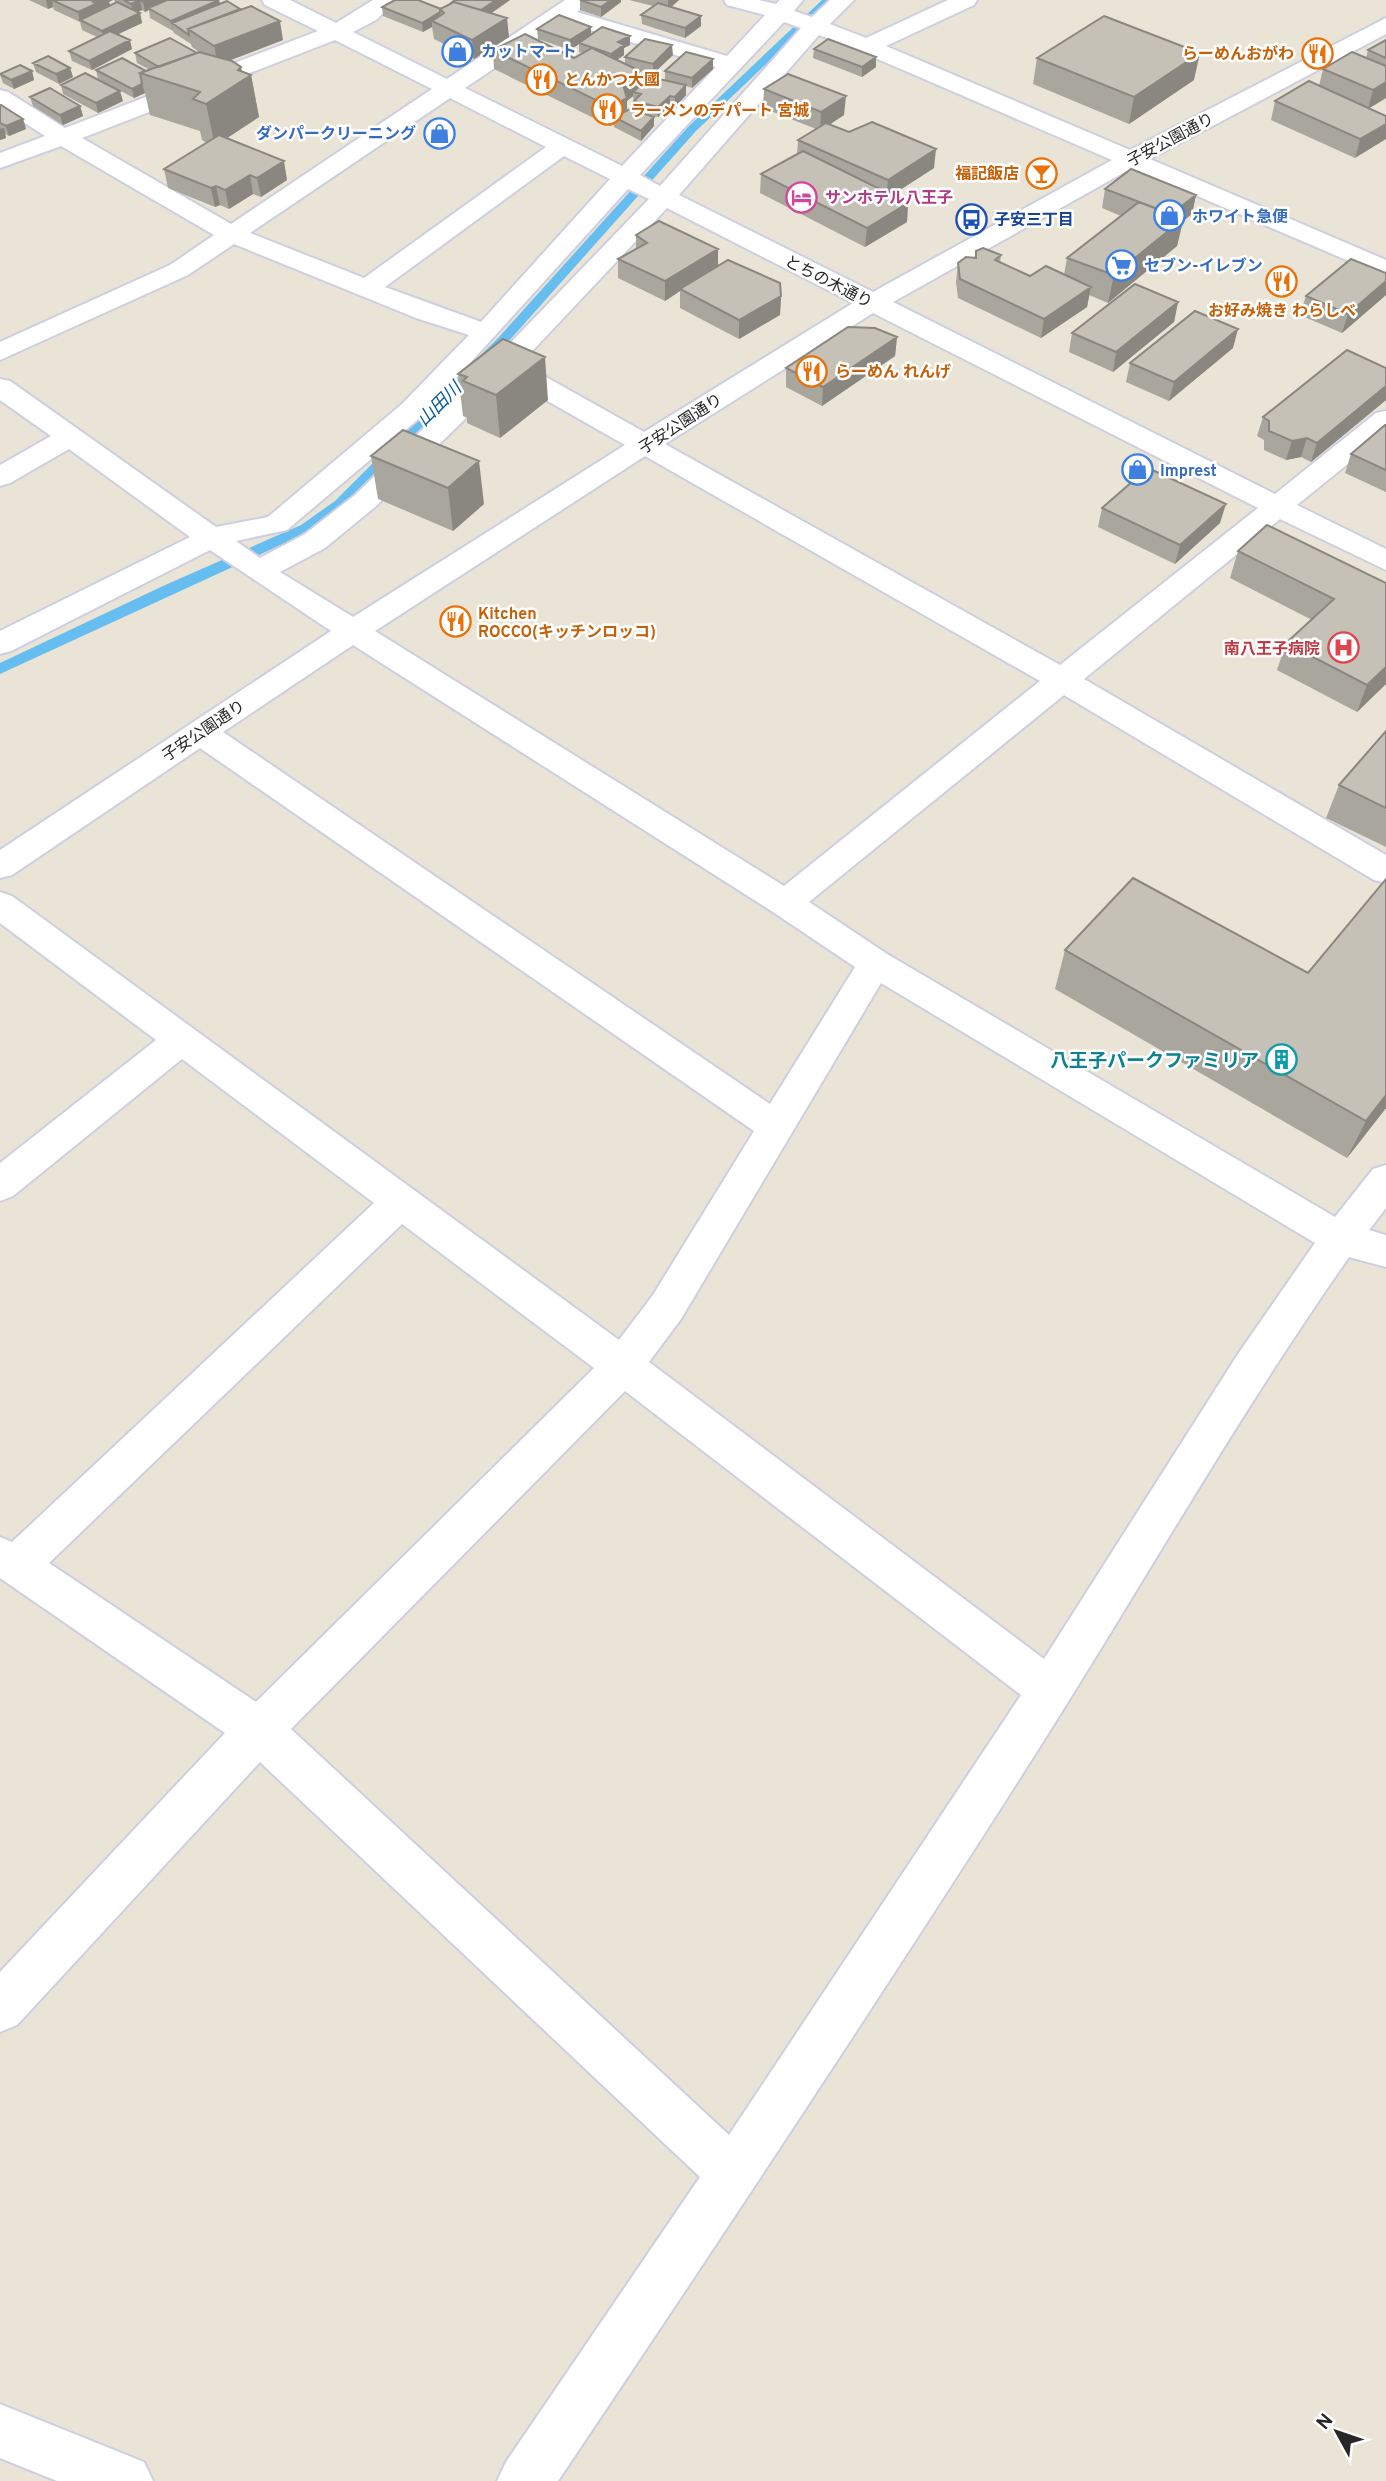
<svg xmlns="http://www.w3.org/2000/svg" width="1386" height="2481" viewBox="0 0 1386 2481" font-family="Overpass,'Noto Sans JP',sans-serif">
<style>
.lines{fill:none;stroke-linecap:round;stroke-linejoin:round}
.stream{fill:#66bef0;fill-rule:evenodd}
.minor-casing{stroke:#cdcfe1;stroke-width:4}
.minor{fill:#fff;fill-rule:evenodd}
.wall{fill:#a9a69d;fill-rule:evenodd}
.shaded-wall{fill:#8a8780}
.building{fill:#c5c1b7;stroke:#8a8780;stroke-width:2}
.labels{text-anchor:middle;stroke-width:5;stroke-linejoin:round;paint-order:stroke}
.far-shop-label{font-size:16px;font-weight:bold;fill:#366cbe;stroke:#fff;text-anchor:start}
.far-food-label{font-size:16px;font-weight:bold;fill:#c56008;stroke:#fff;text-anchor:start}
.far-street-label{font-size:16px;fill:#272727;stroke:#fff}
.far-hotel-label{font-size:16px;font-weight:bold;fill:#b23c85;stroke:#fff;text-anchor:start}
.far-transit-label{font-size:16px;font-weight:bold;fill:#164399;stroke:#fff;text-anchor:start}
.far-health-label{font-size:16px;font-weight:bold;fill:#be3a42;stroke:#fff;text-anchor:end}
.far-water-label{font-size:18px;font-style:italic;fill:#0a5997;stroke:#fff}
.culture-label{font-size:19px;font-weight:bold;fill:#0d838f;stroke:#fff;text-anchor:end}
</style>
<rect width="100%" height="100%" fill="#eae4d7"/>
<g class="lines">
<path class="stream" d="M822,0H833L696,131L507,343L345,507L311,531L0,674V663L163,586L301,525L335,501L499,337L688,127Z"/>
<defs>
<path id="minor" d="M262,0H290L336,23L373,0H397L376,20L353,32L447,79L565,0H591L577,12L727,56L765,15L727,5L724,0H759L776,4L780,0H803L794,11L812,17L830,0H854L830,24L866,38L948,0H977L974,5L886,46L1130,150L1386,18V34L1150,159L1386,260V277L1132,168L893,302L1275,494L1376,413L1386,411V433L1297,505L1386,549V570L1280,519L1084,679L1386,855V883L1374,880L1064,695L809,902L887,954L1335,1217L1373,1169L1386,1165V1208L1369,1230L1386,1235V1267L1349,1257C1241,1411 1148,1575 1048,1734C888,1986 724,2234 558,2481H497L506,2462L700,2177L260,1762L17,2025L0,2032V1972L225,1733L0,1578V1537L12,1542L374,1203L182,1059L13,1196L0,1201V1163L156,1040L0,923V892L12,896L619,1340L653,1295L754,1131L200,748L12,875L0,878V850L331,631L210,550L11,651L0,654V631L190,537L69,449L10,483L0,486V465L51,436L0,400V379L10,381L216,527L268,517L402,404L469,335L416,318L234,244L188,275L0,360V342L170,265L214,235L61,146L0,168V153L45,136L0,107V90L8,92L65,128L318,31L265,5ZM563,22L716,67L622,166L465,88ZM784,22L801,28L660,186L640,175ZM819,35L859,51L1112,160L873,292L679,195ZM335,40L432,89L231,224L82,138ZM450,98L546,147L364,278L250,233ZM564,156L610,179L481,322L385,287ZM628,189L649,199L495,359L355,495L305,534L260,558L236,541L287,530L422,416ZM667,208L853,303L644,432L521,363ZM873,313L1258,508L1060,665L665,444ZM507,378L625,445L353,617L280,572L325,548L375,507ZM645,456L1040,681L784,886L375,631ZM353,645L773,912L855,967L770,1104L223,732ZM881,983L1315,1243L1238,1354L1044,1659L649,1362L681,1319ZM402,1224L594,1368L256,1702L49,1563ZM625,1391L1021,1695L729,2135L291,1729Z
M0,2404L144,2462L153,2481H57L0,2458Z"/>
</defs>
<use href="#minor" class="minor-casing"/>
<use href="#minor" class="minor"/>
</g>
<path class="wall" d="M29,0H113L109,2L110,5L98,12L116,3L114,0H219L220,4L283,40L229,60L242,72L251,75L259,117L227,138L287,180L261,197L253,194L229,209L220,205L215,207L168,188L164,169L207,143L202,140L200,131L150,115L145,93L134,98L98,79L96,70L146,71L150,70L137,63L135,53L199,52L192,47L191,44L174,33L173,31L150,18L149,10L145,12L142,10L137,12L140,13L142,23L117,34L132,49L92,70L72,61L69,51L97,37L82,30L80,22L54,10L53,7L48,9Z
M455,0H510L491,13L509,37L474,59L434,39L432,27L423,32L383,16L382,7L441,9Z
M580,0L621,2L601,17L580,10Z
M629,0H679L671,7L701,26L685,38L642,24L641,15L653,6Z
M591,27V35L630,45L624,48V55L617,60L625,64V57L673,55L653,74L639,70L640,86L665,80V71L713,69L692,88L686,86V95L675,107L670,105L658,117L640,112L654,126L641,141L614,127V124L610,126L494,69L493,50L574,58L582,53L579,52V44L570,50L538,39L537,29ZM633,96L635,110H627V101Z
M1386,40V98L1369,108L1355,158L1271,120L1275,101L1319,86L1323,69L1366,58L1368,50Z
M814,49L876,67L862,77L813,58Z
M1037,58L1194,80L1129,124L1033,84Z
M33,63L70,68L73,77L59,84L36,72Z
M32,71L34,80L14,89L3,83L0,74Z
M61,85L123,101L98,113L63,94Z
M764,89L844,115L830,124L934,168L892,195L908,203L907,222L865,247L760,193L761,174L797,154L798,140L816,129L763,108Z
M30,97L80,106L83,116L63,125L33,106Z
M0,105L23,119L26,129L9,136L5,134L6,138L0,140Z
M1105,189L1196,195L1192,214L1183,221L1177,246L1108,303L1089,295L1087,307L1041,338L958,298L956,282L958,263L975,258L976,251L1001,255L1000,263L1030,276L1064,275L1067,258L1121,216L1102,208Z
M636,235L718,266L781,296L780,315L739,339L680,308V291L665,301L618,278V259L636,249Z
M1386,273V295L1342,333L1300,315L1306,296Z
M1178,302L1174,322L1113,372L1069,352L1072,333Z
M897,337L895,356L822,406L786,387V368Z
M1233,348L1169,401L1126,382L1130,363Z
M1386,368V400L1311,462L1301,457L1286,460L1264,450V440L1257,436L1263,417Z
M458,374L548,400L500,438L467,423V418L463,416Z
M1386,425V492L1345,473L1351,454Z
M371,456L484,504L453,531L378,499Z
M1102,508L1220,523L1175,564L1098,527Z
M1238,551L1386,583V684L1357,712L1277,670L1286,643L1312,620L1230,578Z
M1386,731V847L1326,818L1339,785Z
M1386,879V1108L1347,1158L1055,989L1065,950L1308,973Z"/>
<path class="shaded-wall" d="M46,0H52L53,7L48,9Z
M98,0H113L109,2L110,5L98,11V13L80,20V22L78,12Z
M140,0L142,10L133,14L131,4Z
M149,0H175L148,8L149,10L145,12L143,2Z
M219,0L221,10L172,23L173,31L171,21Z
M496,0H510L476,24L475,14Z
M611,0H621V2L601,17V7Z
M668,0H679L668,10Z
M440,12L441,22L432,21V27L423,32L422,23Z
M140,13L142,23L104,41L102,31Z
M701,16V26L685,38V28Z
M507,18L509,37L474,59L472,40Z
M280,21L283,40L218,65L214,46Z
M591,27V36L570,50V40Z
M630,36V45L624,48V55L611,64V54L618,42Z
M130,40L132,49L92,70L89,61Z
M672,45L673,55L653,74V64Z
M1200,53L1194,80L1129,124L1134,97Z
M876,57V67L862,77V67Z
M713,59V69L692,88V78Z
M241,67L244,80L251,75L259,117L215,146L206,104Z
M70,68L73,77L59,84L56,74Z
M32,71L34,80L14,89L11,80Z
M640,71V90L633,92V96L627,101V117H614V124L610,126V107L623,85Z
M1386,82V98L1368,109L1373,90Z
M142,84L145,93L134,98L132,89Z
M686,85V95L675,107V97Z
M120,91L123,101L98,113L96,103Z
M670,96V105L658,117V107Z
M846,96L844,115L820,131L821,112Z
M80,106L83,116L63,125L60,115Z
M654,117V126L641,141V131Z
M23,119L26,129L9,136L6,126Z
M1386,124V139L1355,158L1360,139Z
M4,128L6,138L0,140V129Z
M936,149L934,168L886,199L888,180Z
M284,161L287,180L261,197L257,178Z
M250,175L253,194L229,209L225,190Z
M216,186L220,205L215,207L211,188Z
M1196,195L1192,214L1183,221L1177,246L1108,303L1114,275L1170,215Z
M908,203L907,222L865,247L867,228Z
M718,249V268L680,289V291L665,301V281Z
M1386,281V295L1342,333L1348,314Z
M1091,287L1087,307L1041,338L1044,319Z
M781,296L780,315L739,339V320Z
M1178,302L1174,322L1113,372L1116,352Z
M1238,329L1233,348L1169,401L1174,382Z
M897,337L895,356L822,406L823,387Z
M545,357L548,400L500,438L496,395Z
M1386,386V400L1311,462L1317,443Z
M1307,438L1301,457L1286,460L1292,441Z
M479,461L484,504L453,531L448,488Z
M1226,504L1220,523L1175,564L1180,545Z
M1386,667V684L1357,712L1367,685Z
M1386,1095V1108L1347,1158L1366,1121Z"/>
<path class="building" d="M52,0H98L93,2L96,4L78,12Z
M124,0H149L143,2L140,0L131,4Z
M167,0H219L171,21L148,8Z
M395,0H418L441,9H440V12L422,23L382,7Z
M455,0H496L481,10L454,2L447,6Z
M580,0H611L601,7Z
M227,1L240,9L188,29L189,35L172,23Z
M117,2L140,13L102,31L80,20Z
M454,2L507,18L472,40L432,21L444,13L440,9Z
M658,3L701,16L685,28L641,15Z
M251,6L280,21L214,46L188,29Z
M559,15L591,27L570,40L537,29Z
M1104,16L1200,53L1134,97L1037,58Z
M602,27L630,36L618,42L624,45L611,54L579,43Z
M110,31L130,40L89,61L69,51Z
M525,34L574,58L592,48L640,71L623,85L627,98L610,107L493,50Z
M170,38L197,53L159,67L135,53Z
M645,39L672,45L653,64L625,57Z
M828,39L876,57L862,67L814,49Z
M1386,40V58L1368,50Z
M199,52L232,61L241,67L238,70L251,75L206,104L193,99L200,92L140,73Z
M686,52L713,59L692,78L665,71Z
M1352,52L1386,66V82L1373,90L1323,69Z
M48,56L70,68L56,74L33,63Z
M122,58L146,71L140,73L142,84L132,89L96,70Z
M20,65L32,71L11,80L0,74Z
M85,73L120,91L96,103L61,85Z
M788,74L846,96L821,112L764,89Z
M650,77L686,85L675,97L670,96L658,107L634,101L641,94L633,92Z
M1309,81L1386,116V124L1360,139L1275,101Z
M50,88L80,106L60,115L30,97Z
M0,105H1L23,119L6,126L0,123Z
M630,109L654,117L641,131L614,117Z
M872,122L936,149L888,180L798,140L826,123L849,132Z
M219,135L284,161L257,178L250,175L225,190L216,186L211,188L164,169Z
M803,151L908,203L867,228L761,174Z
M1131,169L1196,195L1171,214L1105,189Z
M1139,202L1183,219L1114,275L1067,258Z
M659,221L718,249L665,281L618,259L647,243L636,235Z
M983,248L1001,255L995,260L1030,276L1046,266L1091,287L1044,319L960,279L958,263L966,257L976,258V251Z
M1351,259L1386,273V281L1348,314L1306,296Z
M728,260L780,283L781,296L739,320L680,289Z
M1135,284L1178,302L1116,352L1072,333Z
M1195,311L1238,329L1174,382L1130,363Z
M848,327L875,328L897,337L823,387L786,368Z
M503,339L545,357L496,395L463,381L467,377L458,374Z
M1347,350L1386,368V386L1317,443L1307,438L1292,441L1269,431V421L1263,417Z
M1385,425H1386V470L1351,454Z
M403,430L479,461L448,488L371,456Z
M1148,468L1226,504L1180,545L1102,508Z
M1267,525L1386,583V667L1367,685L1286,643L1334,599L1238,551Z
M1386,731V808L1339,785Z
M1133,878L1308,973L1386,879V1095L1366,1121L1065,950Z"/>
<defs>
<symbol id="shop-ring" viewBox="-11 -11 22 22"><circle r="9.5" fill="#fff" stroke="#3f7fe0" stroke-width="1.5"/><path d="M-5-2.5h2.3a2.7 3.5 0 0 1 5.4 0H5L5.5 6h-11ZM-1.5-2.5h3a1.5 2.3 0 0 0-3 0Z" fill="#3f7fe0"/></symbol>
<symbol id="restaurant-ring" viewBox="-11 -11 22 22"><circle r="9.5" fill="#fff" stroke="#e8710a" stroke-width="1.5"/><path d="M-5-6h1v4h1v-4h1v4h1v-4h1v5L-1.5 .5V6h-2V.5L-5-1ZM5-6V6H3V1.5H1.5Q1.5-4 5-6Z" fill="#e8710a"/></symbol>
<symbol id="bar-ring" viewBox="-11 -11 22 22"><circle r="9.5" fill="#fff" stroke="#e8710a" stroke-width="1.5"/><path d="M-6-5H6L.8 .8V4.5H3.5V6h-7V4.5H-.8V.8Z" fill="#e8710a"/></symbol>
<symbol id="hotel-ring" viewBox="-11 -11 22 22"><circle r="9.5" fill="#fff" stroke="#d1479c" stroke-width="1.5"/><path d="M-6-4.5h1.5V1H6V5H4.5V3h-9V5H-6ZM-4 0a1.8 1.8 0 1 1 3.6 0ZM.5 0V-2.5h3Q6-2.5 6 0Z" fill="#d1479c"/></symbol>
<symbol id="bus-ring" viewBox="-11 -11 22 22"><circle r="9.5" fill="#fff" stroke="#1a4fb4" stroke-width="1.5"/><path d="M-5-6H5V4H4V6H2V4H-2V6H-4V4H-5ZM-3.5-4V0h7V-4ZM-3.5 1.2v1.5H-2V1.2ZM2 1.2v1.5H3.5V1.2Z" fill="#1a4fb4"/></symbol>
<symbol id="supermarket-ring" viewBox="-11 -11 22 22"><circle r="9.5" fill="#fff" stroke="#3f7fe0" stroke-width="1.5"/><path d="M-6-5.5h2.5l.6 2H6L4.5 2H-2.5L-4.4-4H-6ZM-1.5 3.2a1.3 1.3 0 1 0 .1 0ZM3 3.2a1.3 1.3 0 1 0 .1 0Z" fill="#3f7fe0"/></symbol>
<symbol id="hospital-ring" viewBox="-11 -11 22 22"><circle r="9.5" fill="#fff" stroke="#e0444e" stroke-width="1.5"/><path d="M-5-5h3v3.5h4V-5h3V5h-3V1.5h-4V5h-3Z" fill="#e0444e"/></symbol>
<symbol id="building-ring" viewBox="-11 -11 22 22"><circle r="9.5" fill="#fff" stroke="#0f9aa8" stroke-width="1.5"/><path d="M-4-6H4V6H1V3H-1V6H-4ZM-2.5-4.3h1.7v1.8h-1.7ZM.8-4.3h1.7v1.8H.8ZM-2.5-1h1.7V.8h-1.7ZM.8-1h1.7V.8H.8Z" fill="#0f9aa8"/></symbol>
</defs>
<g fill-rule="evenodd">
<use href="#shop-ring" x="440" y="34" width="35" height="35"/>
<use href="#restaurant-ring" x="1300" y="36" width="35" height="35"/>
<use href="#restaurant-ring" x="524" y="62" width="35" height="35"/>
<use href="#restaurant-ring" x="590" y="92" width="35" height="35"/>
<use href="#shop-ring" x="422" y="116" width="35" height="35"/>
<use href="#bar-ring" x="1024" y="156" width="35" height="35"/>
<use href="#hotel-ring" x="784" y="180" width="35" height="35"/>
<use href="#shop-ring" x="1152" y="198" width="35" height="35"/>
<use href="#bus-ring" x="954" y="202" width="35" height="35"/>
<use href="#supermarket-ring" x="1104" y="248" width="35" height="35"/>
<use href="#restaurant-ring" x="1264" y="264" width="35" height="35"/>
<use href="#restaurant-ring" x="794" y="354" width="35" height="35"/>
<use href="#shop-ring" x="1120" y="452" width="35" height="35"/>
<use href="#restaurant-ring" x="438" y="604" width="35" height="35"/>
<use href="#hospital-ring" x="1326" y="630" width="35" height="35"/>
<use href="#building-ring" x="1264" y="1042" width="35" height="35"/>
</g>
<g class="labels">
<g class="far-shop-label">
<text x="481" y="57">カットマート</text>
<text x="416" y="139" text-anchor="end">ダンパークリーニング</text>
<text x="1192" y="222">ホワイト急便</text>
<text x="1144" y="271">セブン-イレブン</text>
<text x="1160" y="476">Imprest</text>
</g>
<g class="far-food-label">
<text x="1294" y="59" text-anchor="end">らーめんおがわ</text>
<text x="564" y="85">とんかつ大國</text>
<text x="630" y="116">ラーメンのデパート 宮城</text>
<text x="1019" y="179" text-anchor="end">福記飯店</text>
<text x="1282" y="316" text-anchor="middle">お好み焼き わらしべ</text>
<text x="835" y="377">らーめん れんげ</text>
<text x="478" y="619">Kitchen<tspan x="478" dy="18">ROCCO(キッチンロッコ)</tspan></text>
</g>
<g class="far-street-label">
<text transform="translate(1170 139) rotate(-28)" y="6">子安公園通り</text>
<text transform="translate(829 281) rotate(27)" y="6">とちの木通り</text>
<text transform="translate(680 423) rotate(-33)" y="6">子安公園通り</text>
<text transform="translate(203 730) rotate(-34)" y="6">子安公園通り</text>
</g>
<g class="far-hotel-label">
<text x="825" y="203">サンホテル八王子</text>
</g>
<g class="far-transit-label">
<text x="994" y="225">子安三丁目</text>
</g>
<g class="far-health-label">
<text x="1320" y="654">南八王子病院</text>
</g>
<g class="far-water-label">
<text transform="translate(439 404) rotate(-45)" y="6">山田川</text>
</g>
<g class="culture-label">
<text x="1259" y="1067">八王子パークファミリア</text>
</g>
</g>
<g transform="translate(1337 2432) rotate(310)" stroke="#ffffff" stroke-width="5" paint-order="stroke">
<path d="M0-5L12 26L0 18L-12 26Z" fill="#272727"/>
<text y="-10" font-size="19" font-weight="bold" text-anchor="middle" fill="#272727">N</text>
</g>
</svg>
